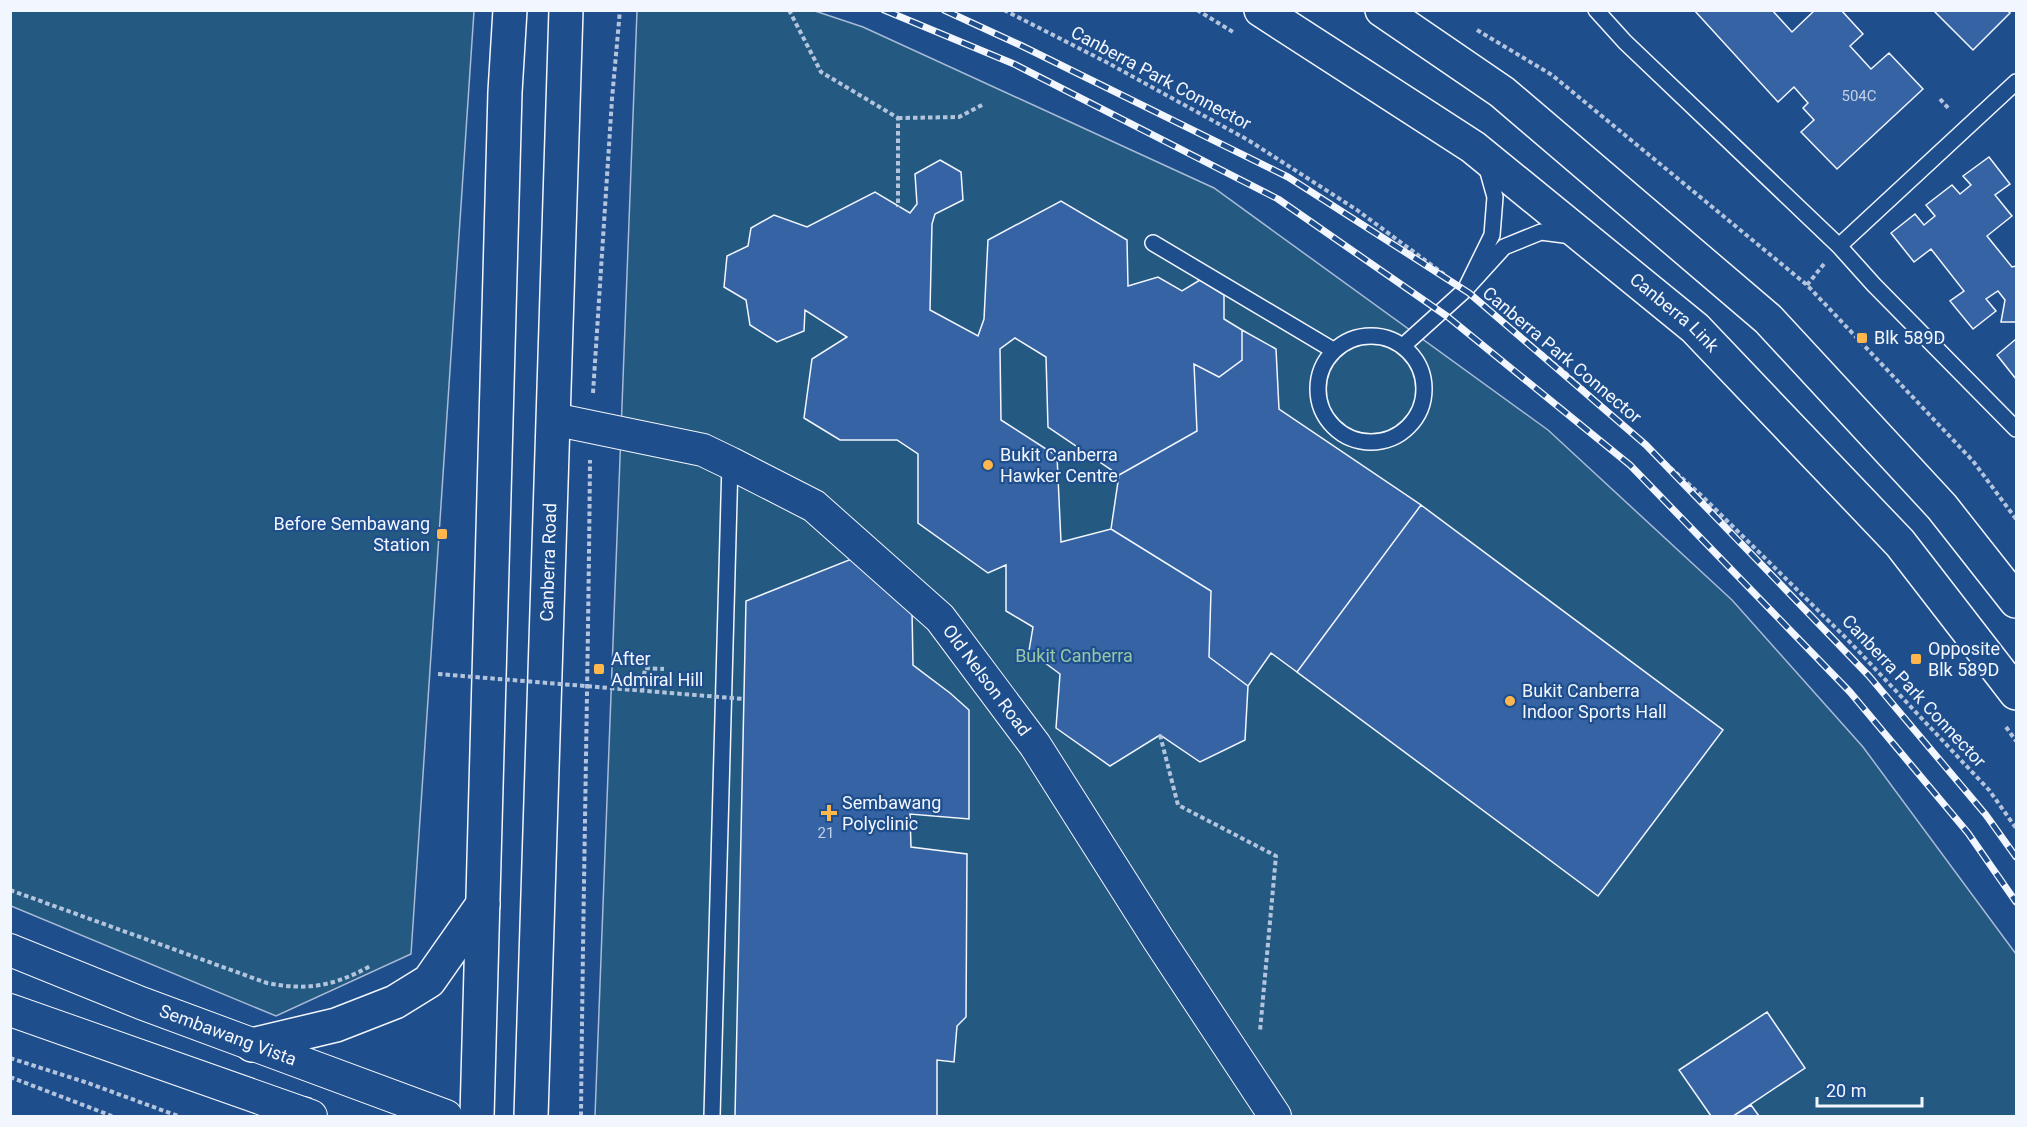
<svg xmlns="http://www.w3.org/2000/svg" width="2027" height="1127" viewBox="0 0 2027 1127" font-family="Roboto,sans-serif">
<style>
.green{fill:#245a82;stroke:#a8bbd7;stroke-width:1.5}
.building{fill:#3563a3;stroke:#f2f6ff;stroke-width:1.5}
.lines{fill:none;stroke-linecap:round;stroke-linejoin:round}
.service-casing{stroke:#f2f6ff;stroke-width:18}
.minor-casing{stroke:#f2f6ff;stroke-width:34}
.secondary-casing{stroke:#f2f6ff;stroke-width:36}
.primary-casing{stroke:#f2f6ff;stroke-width:36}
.path{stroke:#b3c4dc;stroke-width:4;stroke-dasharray:4.5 3;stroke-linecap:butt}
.service{stroke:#1f4e8c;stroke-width:15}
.minor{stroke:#1f4e8c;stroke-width:32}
.secondary{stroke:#1f4e8c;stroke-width:33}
.primary{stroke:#1f4e8c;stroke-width:33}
.rail-casing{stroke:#f2f6ff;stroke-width:7}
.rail{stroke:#1f4e8c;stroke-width:4.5;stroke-dasharray:14;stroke-linecap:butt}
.path-bridge{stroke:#b3c4dc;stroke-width:4;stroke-dasharray:4.5 3;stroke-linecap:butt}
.poi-dot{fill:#ffb74d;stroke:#1f4e8c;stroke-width:2}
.labels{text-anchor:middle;stroke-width:4.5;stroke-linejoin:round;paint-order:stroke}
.number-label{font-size:15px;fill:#c3d1e8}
.street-label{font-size:18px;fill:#f2f6ff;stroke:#1f4e8c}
.poi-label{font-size:18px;fill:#f2f6ff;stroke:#1f4e8c;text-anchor:start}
.park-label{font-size:18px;fill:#97c8a6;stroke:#1f4e8c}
</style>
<rect width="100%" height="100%" fill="#1f4e8c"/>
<path class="green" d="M10,11H474L411,954L276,1016L11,906Z
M637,11H815L863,27L1214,188L1548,430L1732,600L1863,747L2016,954V1116H595Z"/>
<path class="building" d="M1694,10H1772L1792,32L1815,10H1841L1863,34L1850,46L1871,69L1889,53L1923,89L1837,169L1801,132L1814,120L1803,108L1808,103L1794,87L1778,102Z
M1933,10H2007L2010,13L1973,50Z
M1989,157L2010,184L1995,195L2012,216L1987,236L2012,267L2016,266V322H2001L2005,300L1998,291L1986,299L1996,311L1973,329L1950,301L1964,291L1931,249L1914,262L1891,233L1915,214L1924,225L1935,216L1926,205L1952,185L1960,194L1971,185L1963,176Z
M940,160L961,172L963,200L935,214L932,224L930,310L978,336L984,319L988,240L1061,201L1127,240L1128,286L1158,277L1182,291L1200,280L1224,295V319L1242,330V360L1219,377L1194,364L1197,431L1119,475L1048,427L1046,357L1015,338L1000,349L1001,420L1057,456L1061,542L1111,529L1211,591L1209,657L1248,686L1245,740L1200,762L1160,735L1110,766L1056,728L1060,674L1029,651L1033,627L1006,611V565L988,573L918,523V454L897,440H840L804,418L812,359L847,337L805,310L804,331L777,342L750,325L746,300L724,287L727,256L748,246L751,228L774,215L807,227L875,192L910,213L917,204L915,174Z
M1242,330L1276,349L1279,409L1421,505L1297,672L1271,653L1248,686L1209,657L1211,591L1111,529L1119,475L1197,431L1194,364L1219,377L1242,360Z
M2016,339V379L1997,355Z
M1421,505L1723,730L1598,896L1297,672Z
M854,558L912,611L913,665L950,693L969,710V819L910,814L911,847L967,854L966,1017L957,1026L954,1062L937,1060V1116H735L746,601Z
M1767,1012L1805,1068L1733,1116H1711L1679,1070Z
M1751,1105L1759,1116H1733Z"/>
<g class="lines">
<defs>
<path id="service" d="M1596,10L1625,42L1839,246L1874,285L2016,429
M1486,165L1495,197L1492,235L1465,290L1504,247L1541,232L1572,236
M1153,243L1333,350
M1839,246L2016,82
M1318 389a53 53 0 1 1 106 0a53 53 0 1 1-106 0Z
M1404,345L1465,290
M712,1116L730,463"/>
<g id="minor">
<path id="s1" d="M553,419L703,450L730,463L814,506L940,618L1035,745L1158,939L1275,1116"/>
<path id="s2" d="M10,950L141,1003L446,1116"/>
<path d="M10,1010L311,1116"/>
</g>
<g id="secondary">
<path d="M252,1045L336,1025L395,1002L429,981L483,904"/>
<path d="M303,1114L306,1116"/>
<path d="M477,1116L505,92L510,10"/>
<path id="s3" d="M531,1116L566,10"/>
</g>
<g id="primary">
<path id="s4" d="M1261,10L1473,147L1695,328L1900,543L2016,693"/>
<path d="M1382,10L1502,92L1768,319L1942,507L2016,601"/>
</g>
</defs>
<use href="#service" class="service-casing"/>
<use href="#minor" class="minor-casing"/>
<use href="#secondary" class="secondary-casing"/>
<use href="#primary" class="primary-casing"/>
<path class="path" d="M789,10L821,72L898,118V207
M1004,10L1108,63L1248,140L1357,210L1445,275
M1197,10L1233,32
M1477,30L1552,75L1807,285L1973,461L2016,519
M1940,99L1950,110
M898,118L959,117L984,104
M1807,285L1824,264
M1484,305L1569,376L1703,497L1848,640L1989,790L2016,828
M593,393L612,99L620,10
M642,690L645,668L664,669
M2006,727L2016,741
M1160,735L1178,805L1276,856L1260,1031
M10,890L267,983C307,991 335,986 370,966
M10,1058L88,1083L178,1116
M10,1077L112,1116
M581,1116C583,898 588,679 590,460"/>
<use href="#service" class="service"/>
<use href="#minor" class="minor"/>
<use href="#secondary" class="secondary"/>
<use href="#primary" class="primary"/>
<defs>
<path id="rail" d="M884,10L1014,64L1278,199L1448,317L1630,465L1850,692L1968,833L2016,902
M944,10L1020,45L1288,177L1469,293L1646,445L1869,676L1986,815L2016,857"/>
</defs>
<use href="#rail" class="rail-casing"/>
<use href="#rail" class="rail"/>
<path class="path-bridge" d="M438,674L744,699"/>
</g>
<g class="poi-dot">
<rect x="1856" y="332" width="12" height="12" rx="3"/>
<circle cx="988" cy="465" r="6"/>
<rect x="436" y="528" width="12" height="12" rx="3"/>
<rect x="1910" y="653" width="12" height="12" rx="3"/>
<rect x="593" y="663" width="12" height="12" rx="3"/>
<circle cx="1510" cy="701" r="6"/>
<path d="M826 804h6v6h6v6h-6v6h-6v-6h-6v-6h6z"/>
</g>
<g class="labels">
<g class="number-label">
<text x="1859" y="101">504C</text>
<text x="826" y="838">21</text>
</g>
<g class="street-label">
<text transform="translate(1161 78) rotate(28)" y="6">Canberra Park Connector</text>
<text dy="6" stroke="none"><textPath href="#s4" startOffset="513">Canberra Link</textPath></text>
<text transform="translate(1562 355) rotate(40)" y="6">Canberra Park Connector</text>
<text dy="6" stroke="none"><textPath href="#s3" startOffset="554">Canberra Road</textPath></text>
<text dy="6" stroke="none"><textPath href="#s1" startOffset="524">Old Nelson Road</textPath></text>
<text transform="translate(1914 691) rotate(47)" y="6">Canberra Park Connector</text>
<text dy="6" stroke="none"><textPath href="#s2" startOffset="234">Sembawang Vista</textPath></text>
</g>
<g class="poi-label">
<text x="1874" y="344">Blk 589D</text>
<text x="1000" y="461">Bukit Canberra<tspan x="1000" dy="21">Hawker Centre</tspan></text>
<text x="430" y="530" text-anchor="end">Before Sembawang<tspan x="430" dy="21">Station</tspan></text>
<text x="1928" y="655">Opposite<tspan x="1928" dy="21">Blk 589D</tspan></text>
<text x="611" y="665">After<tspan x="611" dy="21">Admiral Hill</tspan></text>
<text x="1522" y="697">Bukit Canberra<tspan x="1522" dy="21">Indoor Sports Hall</tspan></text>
<text x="842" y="809">Sembawang<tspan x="842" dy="21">Polyclinic</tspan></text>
</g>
<g class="park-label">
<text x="1074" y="662">Bukit Canberra</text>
</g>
</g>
<rect width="2027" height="1127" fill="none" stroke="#f2f6ff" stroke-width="24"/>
<path d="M1817 1097v9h105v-9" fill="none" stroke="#f2f6ff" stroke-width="3"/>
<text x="1826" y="1097" font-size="18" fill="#f2f6ff" stroke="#1f4e8c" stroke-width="4.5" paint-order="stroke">20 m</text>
</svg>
